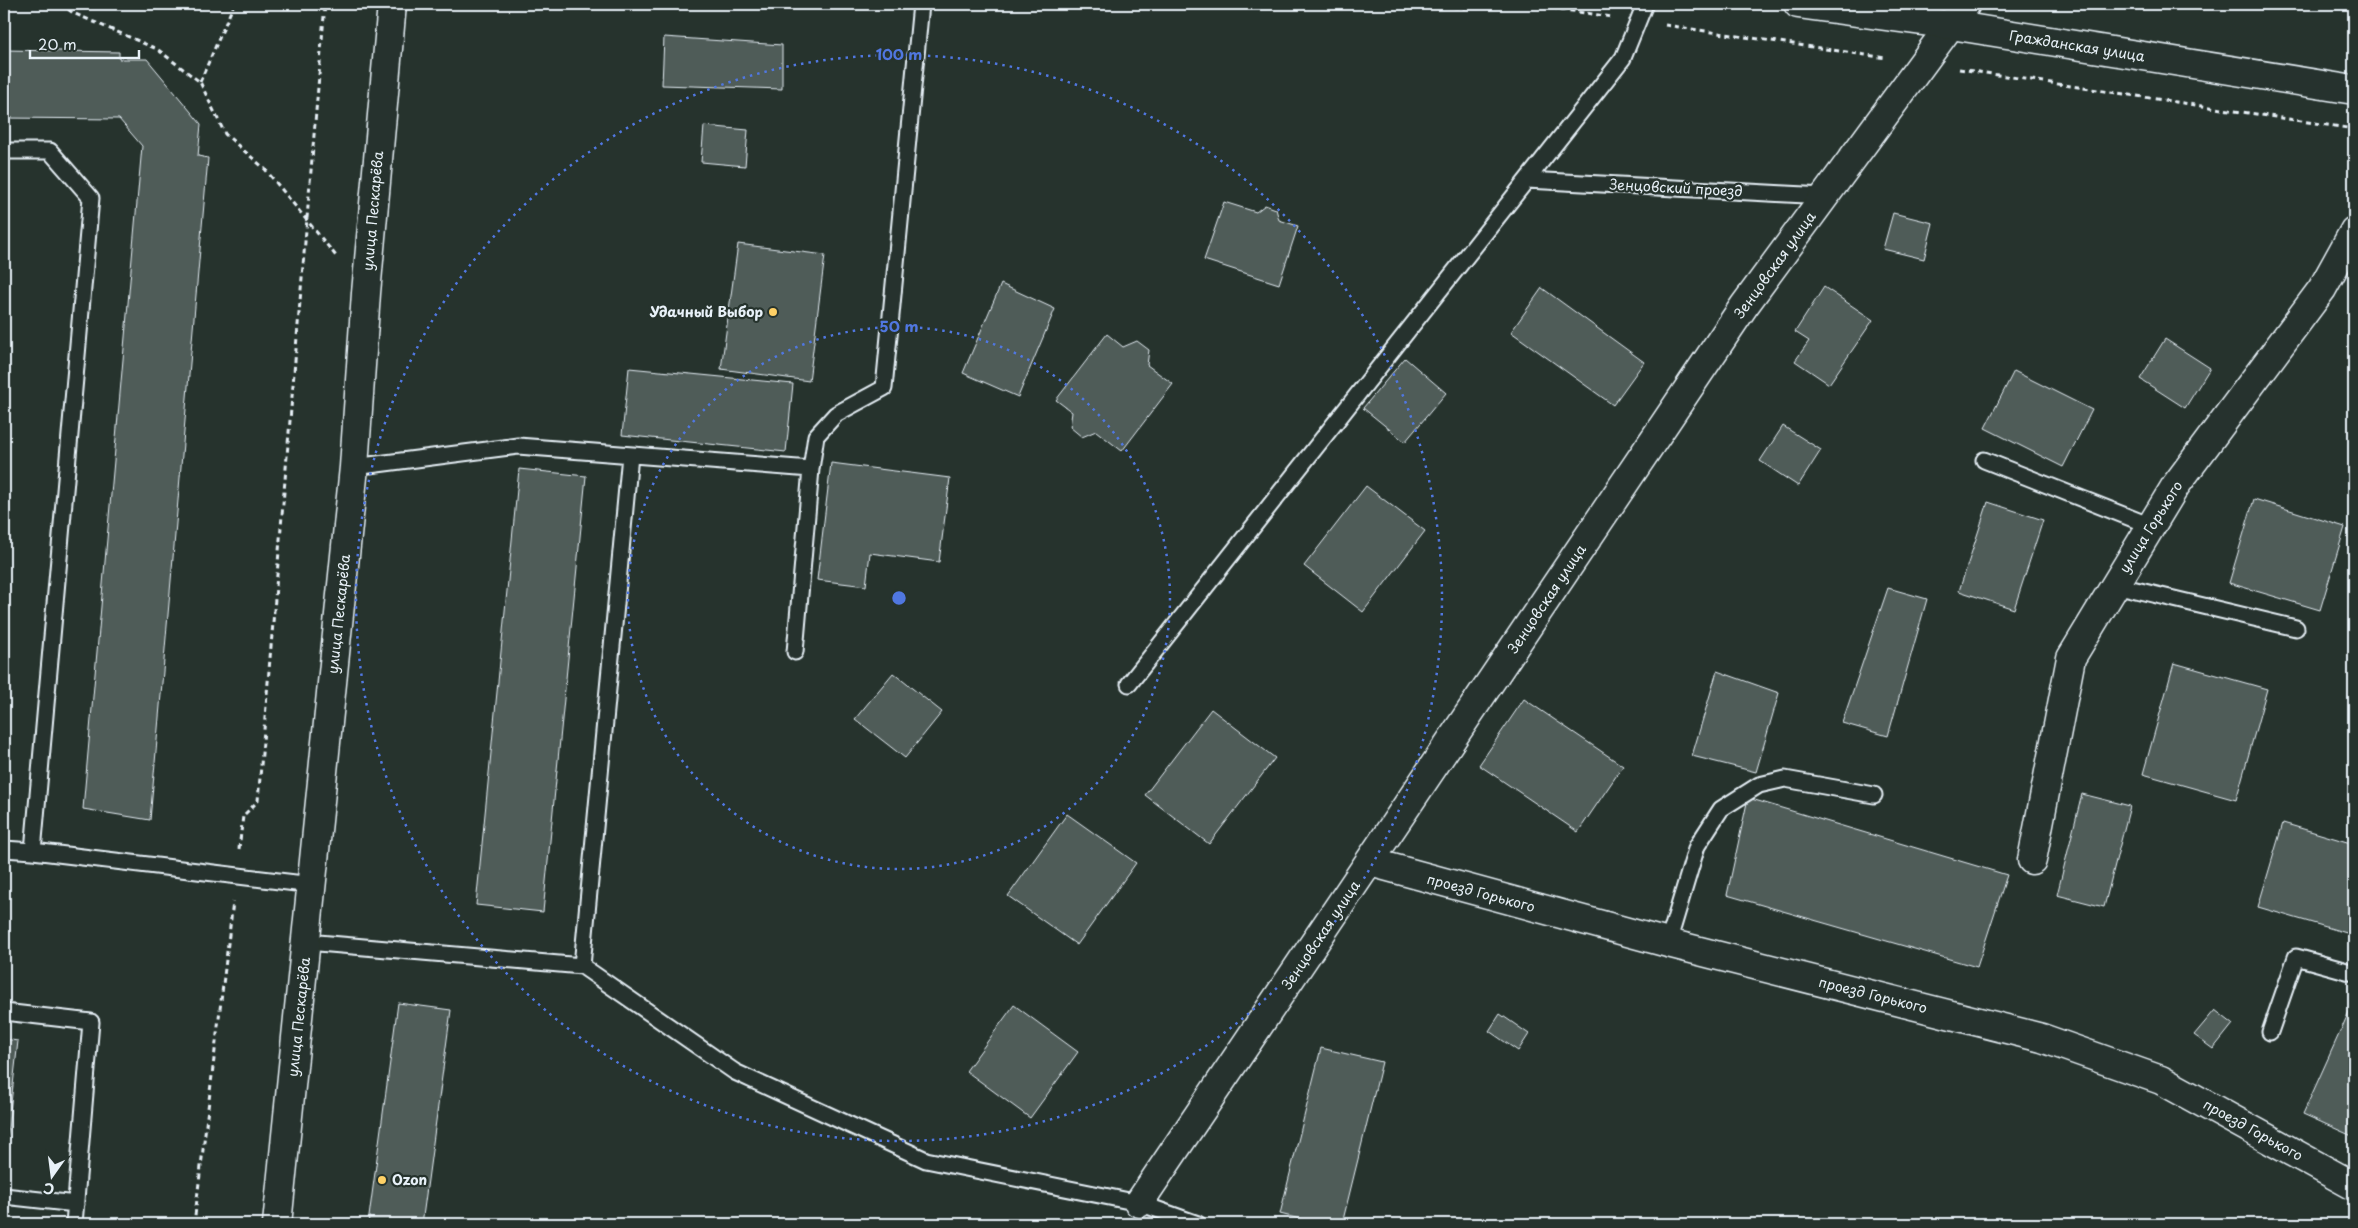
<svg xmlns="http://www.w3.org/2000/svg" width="2358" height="1228" viewBox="0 0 2358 1228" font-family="'Playpen Sans',sans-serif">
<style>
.building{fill:#505c59;stroke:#e8f1f8}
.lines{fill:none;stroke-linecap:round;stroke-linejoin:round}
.lane-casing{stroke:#e8f1f8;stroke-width:19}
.street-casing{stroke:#e8f1f8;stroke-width:31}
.secondary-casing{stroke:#e8f1f8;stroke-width:31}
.path{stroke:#e8f1f8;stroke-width:3;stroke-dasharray:5 4;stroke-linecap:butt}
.lane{stroke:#26332d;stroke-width:15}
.street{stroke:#26332d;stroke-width:28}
.secondary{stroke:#26332d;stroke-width:28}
.ring{fill:none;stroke:#5077e0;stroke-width:2.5;stroke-dasharray:2.5 5}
.poi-dot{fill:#ffd166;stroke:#26332d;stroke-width:2}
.labels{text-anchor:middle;stroke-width:4.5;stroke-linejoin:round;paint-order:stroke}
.street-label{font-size:14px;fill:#e8f1f8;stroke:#26332d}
.poi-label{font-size:14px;font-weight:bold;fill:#e8f1f8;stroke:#26332d;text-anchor:end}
.centre{fill:#5077e0;stroke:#26332d;stroke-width:2.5}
.ring-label{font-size:15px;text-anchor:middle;font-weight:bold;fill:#5077e0;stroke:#26332d;stroke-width:4.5;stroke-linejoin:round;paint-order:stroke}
</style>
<rect width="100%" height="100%" fill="#26332d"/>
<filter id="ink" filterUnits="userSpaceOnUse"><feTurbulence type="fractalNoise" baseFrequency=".02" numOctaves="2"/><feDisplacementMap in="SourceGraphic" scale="10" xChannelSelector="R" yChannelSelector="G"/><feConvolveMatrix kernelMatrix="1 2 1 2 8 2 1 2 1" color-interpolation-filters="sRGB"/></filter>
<g filter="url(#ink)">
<path class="building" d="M664,37L782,45V89L662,85Z
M4,50L119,52V59H147L201,124L198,156L208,158L150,820L83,809L142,146L119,119L4,118Z
M704,126L748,130L745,166L701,162Z
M1224,202L1256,212L1265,205L1276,209L1279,220L1298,226L1279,284L1204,260Z
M1893,213L1933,223L1924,259L1883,249Z
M738,244L825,255L809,381L721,369Z
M1001,284L1055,309L1018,397L963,373Z
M1824,287L1873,320L1829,384L1795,361L1809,341L1795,332Z
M1542,288L1644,362L1613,405L1511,332Z
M2354,290V322L2349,321Z
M1107,334L1123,347L1137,341L1149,350L1147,365L1173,384L1122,451L1096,431L1082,437L1070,427L1072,412L1056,400Z
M2165,339L2210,368L2185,408L2140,379Z
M1405,358L1446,393L1405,442L1363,408Z
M629,368L793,384L786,452L622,435Z
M2014,371L2092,410L2063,467L1985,428Z
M1783,426L1821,450L1798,486L1760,461Z
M831,463L950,478L939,562L870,553L866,586L817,580Z
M519,469L586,476L543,912L476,905Z
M1366,486L1425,531L1363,612L1304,566Z
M2254,499L2345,527L2320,610L2229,583Z
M1988,502L2043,520L2014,609L1959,591Z
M1888,588L1927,599L1888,736L1842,723Z
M2174,663L2267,689L2236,800L2143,774Z
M1717,671L1779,693L1756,772L1692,756Z
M893,673L942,712L905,758L855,719Z
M1524,699L1623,766L1578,832L1479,765Z
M1211,709L1275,758L1209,844L1145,795Z
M2082,794L2130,806L2104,907L2057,895Z
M1748,798L2007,875L1977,967L1727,895Z
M1067,814L1136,863L1077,945L1008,896Z
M2283,823L2354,844V919L2350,934L2258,907Z
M398,1003L451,1010L422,1224H368Z
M2353,1003L2354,1132L2352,1136L2303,1114Z
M1014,1005L1078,1052L1030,1118L966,1071Z
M2215,1010L2233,1024L2213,1049L2194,1035Z
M1500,1014L1529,1034L1518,1051L1489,1031Z
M4,1039L18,1041L4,1165Z
M1321,1048L1382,1062L1342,1224H1320L1280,1214Z"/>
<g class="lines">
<defs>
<path id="lane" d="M4,151H50L91,198L33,851
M1527,180L1825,196
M1984,460L2151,526
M354,467L518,446L811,469L795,652
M811,469L816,436L836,414L884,388L921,4
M2115,585L2296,628
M1129,684L1623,58L1645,4
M4,849L33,851L312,885
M307,942L582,966L630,455
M1668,943L1697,846L1721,809L1759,785L1785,779L1874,795
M582,966L735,1072L926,1160L1139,1203L1198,1224
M4,1012L91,1022L74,1224
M2270,1032L2296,957L2354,973
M4,1196L76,1204"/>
<path id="street" d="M2032,860L2071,658L2176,485L2322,289L2354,231
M1370,862L1668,943L2042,1038L2161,1080L2354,1186
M1139,1203L1744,306L1966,4
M277,1224L354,467L366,293L392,4"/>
<path id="secondary" d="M1798,4L1951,25L2354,90"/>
</defs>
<use href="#lane" class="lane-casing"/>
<use href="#street" class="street-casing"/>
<use href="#secondary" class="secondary-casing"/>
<path class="path" d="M61,4L73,13L157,49L200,82L225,134L265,169L336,256
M1418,4L1464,8L1495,4
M1525,4L1612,17
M1665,25L1886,58
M1959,69L2354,129
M200,82L234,4
M239,849L243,816L258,801L325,4
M194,1224L233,902"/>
<use href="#lane" class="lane"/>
<use href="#street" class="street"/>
<use href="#secondary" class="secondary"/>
</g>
</g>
<g class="ring">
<circle cx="899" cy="598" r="271"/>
<circle cx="899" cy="598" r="543"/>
</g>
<g class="poi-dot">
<circle cx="773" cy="312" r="5"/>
<circle cx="382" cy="1180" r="5"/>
</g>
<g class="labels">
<g class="street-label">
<text transform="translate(2077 46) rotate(9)" y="5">Гражданская улица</text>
<text transform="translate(1676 188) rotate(3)" y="5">Зенцовский проезд</text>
<text transform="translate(373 211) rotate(-85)" y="5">улица Пескарёва</text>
<text transform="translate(1775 265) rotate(-54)" y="5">Зенцовская улица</text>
<text transform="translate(2151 527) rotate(-58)" y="5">улица Горького</text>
<text transform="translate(1547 599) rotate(-56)" y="5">Зенцовская улица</text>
<text transform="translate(339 614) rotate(-84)" y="5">улица Пескарёва</text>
<text transform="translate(1481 893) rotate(15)" y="5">проезд Горького</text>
<text transform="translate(1321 935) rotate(-56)" y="5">Зенцовская улица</text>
<text transform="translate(1873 995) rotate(14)" y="5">проезд Горького</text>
<text transform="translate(299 1017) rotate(-84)" y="5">улица Пескарёва</text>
<text transform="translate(2253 1130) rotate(29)" y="5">проезд Горького</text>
</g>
<g class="poi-label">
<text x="763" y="317">Удачный Выбор</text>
<text x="392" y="1185" text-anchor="start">Ozon</text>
</g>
</g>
<circle cx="899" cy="598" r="8" class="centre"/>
<g class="ring-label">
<text x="899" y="60">100 m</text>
<text x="899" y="332">50 m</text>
</g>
<rect width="2358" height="1228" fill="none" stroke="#26332d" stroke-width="20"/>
<rect x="10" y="10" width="2338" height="1208" fill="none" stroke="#e8f1f8" stroke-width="2" filter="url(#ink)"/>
<g transform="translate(52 1176) rotate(194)" stroke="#26332d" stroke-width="4" paint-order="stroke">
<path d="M0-4L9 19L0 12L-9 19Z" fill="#e8f1f8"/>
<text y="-8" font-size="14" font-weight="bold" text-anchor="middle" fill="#e8f1f8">С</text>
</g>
<path d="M30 50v8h109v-8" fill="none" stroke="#e8f1f8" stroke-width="2.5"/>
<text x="38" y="50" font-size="15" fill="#e8f1f8" stroke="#26332d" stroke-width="4" paint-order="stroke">20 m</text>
</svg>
